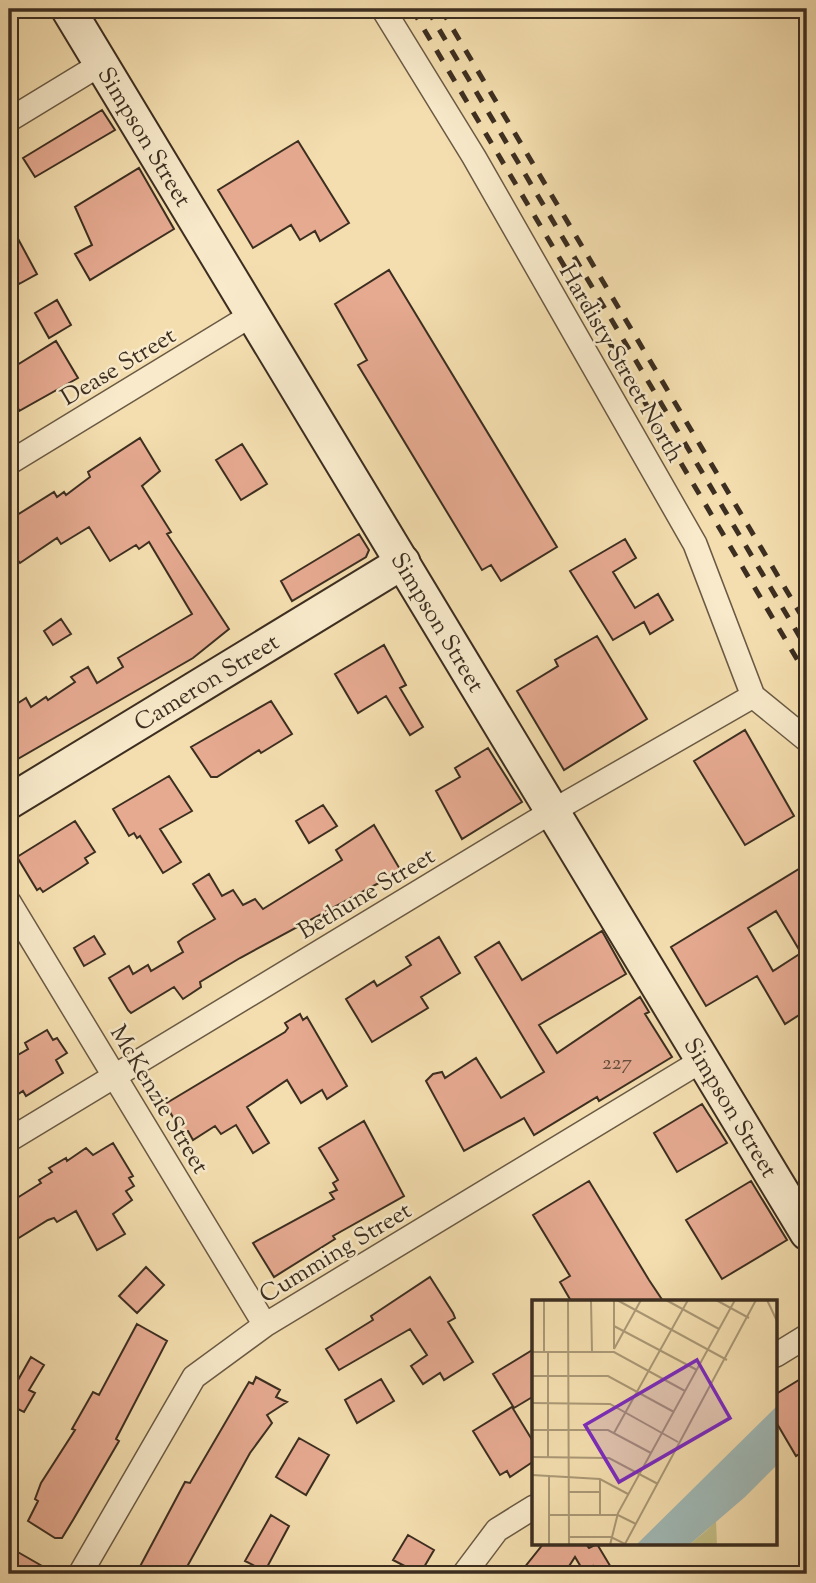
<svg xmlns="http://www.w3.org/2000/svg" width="816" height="1583" viewBox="0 0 816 1583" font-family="'Sorts Mill Goudy',serif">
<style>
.building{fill:#e6aa91;stroke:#3c2e20;stroke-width:2;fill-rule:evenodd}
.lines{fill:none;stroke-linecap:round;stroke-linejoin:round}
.street-casing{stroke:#6a5a44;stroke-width:26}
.secondary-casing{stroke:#3c2e20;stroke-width:37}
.street{stroke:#f8eacb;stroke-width:23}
.secondary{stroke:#f8eacb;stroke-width:33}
.rail{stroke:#3c2e20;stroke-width:5;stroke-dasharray:12 12;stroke-linecap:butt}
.labels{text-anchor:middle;stroke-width:5;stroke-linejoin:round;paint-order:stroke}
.number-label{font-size:21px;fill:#664d3c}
.street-label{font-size:24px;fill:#3c2e20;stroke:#f8eacb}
.inset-road{fill:none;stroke:#aa9876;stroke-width:2}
.view{fill:#7b2cbf;fill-opacity:0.15;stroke:#7b2cbf;stroke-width:3.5}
.inset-edge{fill:none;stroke:#3c2e20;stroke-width:3.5}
</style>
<rect width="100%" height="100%" fill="#f4deaf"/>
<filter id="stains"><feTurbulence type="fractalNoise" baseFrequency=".00286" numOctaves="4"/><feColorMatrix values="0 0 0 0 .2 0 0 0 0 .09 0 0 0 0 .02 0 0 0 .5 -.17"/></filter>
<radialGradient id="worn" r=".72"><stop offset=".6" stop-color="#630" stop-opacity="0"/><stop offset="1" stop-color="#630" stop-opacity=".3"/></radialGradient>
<path class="building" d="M102,110L115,130L35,177L23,158Z
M298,141L349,223L320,241L315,231L300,240L291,225L253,248L218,190Z
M139,168L174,229L90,280L75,254L92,245L75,207Z
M9,222L37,274L19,284L9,266Z
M389,270L557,547L501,581L491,565L482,570L358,365L367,360L335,304Z
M57,300L71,325L49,338L35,313Z
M56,341L78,378L19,411L18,408L9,413V370Z
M140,438L160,471L142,486L171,532L167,534L229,629L193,658L9,764V709L26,698L31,707L46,697L48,700L75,682L71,677L88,667L97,683L123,667L118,658L192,614L149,542L139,549L136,545L110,561L89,527L61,544L57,538L20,563L14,555L9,558V520L54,492L57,497L64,492L66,495L90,477L88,472Z
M242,444L267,484L241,500L216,460Z
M359,534L369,550L366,557L292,601L281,581Z
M625,539L636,558L613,572L635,608L658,594L673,620L650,634L644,622L613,640L570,571Z
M61,619L71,634L53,645L44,631Z
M597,636L647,719L564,770L517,691L558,666L555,660Z
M384,645L406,685L400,688L423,727L410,735L386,696L358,713L335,674Z
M271,701L292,734L261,753L259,750L217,777H211L191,747Z
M745,730L794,816L745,845L694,761Z
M488,748L522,802L462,839L436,791L460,777L455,768Z
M169,776L192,811L160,829L181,862L163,873L140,836L137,838L134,833L129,836L113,809Z
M323,805L337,826L309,843L296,821Z
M75,821L95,852L85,858L88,863L79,869L43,892L40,888L37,890L17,857Z
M374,825L401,871L240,958L200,982L201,987L183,999L174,987L131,1013L128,1010L109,978L129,966L133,974L148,965L151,971L183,952L178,942L183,938L215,919L193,884L209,874L222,896L233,890L243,905L255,899L263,909L342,860L336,850Z
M807,864V1010L785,1024L757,976L706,1006L671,947ZM776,911L801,953L773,971L748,928Z
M602,931L626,974L539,1025L557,1053L640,997L649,1012L645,1014L672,1057L599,1101L597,1097L534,1135L524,1118L464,1151L426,1081L433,1074L442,1072L445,1078L476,1058L501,1098L544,1072L475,957L499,942L522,980Z
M94,936L105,954L84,966L74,948Z
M439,937L460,973L421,997L428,1008L372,1042L346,999L374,981L377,986L411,965L406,957Z
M300,1014L303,1020L307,1017L347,1086L327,1099L322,1090L301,1103L287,1080L247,1107L269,1143L253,1153L236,1125L221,1134L215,1126L193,1140L188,1131L182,1132L165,1104L285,1032L288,1028L285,1023Z
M47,1030L53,1040L57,1038L67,1053L56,1060L63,1073L26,1096L23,1091L15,1096L9,1086V1060L28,1049L25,1043Z
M702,1104L727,1143L677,1172L654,1133Z
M364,1121L404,1196L333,1236L335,1239L274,1277L253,1243L334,1199L330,1193L337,1190L333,1183L338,1180L319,1148Z
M113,1143L133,1176L129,1178L134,1186L126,1191L132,1200L113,1214L125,1234L97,1250L76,1211L57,1222L54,1218L48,1220L9,1244V1203L41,1183L39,1180L52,1172L49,1168L66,1158L67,1161L86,1148L93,1155Z
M589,1181L649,1280L663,1301H571L560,1282L570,1276L533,1215Z
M751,1181L787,1240L722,1279L686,1220Z
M146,1267L164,1285L137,1313L119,1296Z
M430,1277L453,1313L455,1318L448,1322L473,1362L444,1380L440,1373L423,1384L411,1366L427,1355L410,1329L339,1370L326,1349L373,1320L371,1316Z
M137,1324L167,1341L116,1439L119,1441L73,1520L62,1538H55L28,1521L38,1501L35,1499L41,1483L75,1430L72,1429L93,1392L99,1395Z
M534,1349V1396L514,1408L493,1374Z
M31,1357L44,1365L29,1390L35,1393L24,1412L18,1409L10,1423L9,1396Z
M807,1375V1449L796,1456L776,1422V1394Z
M256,1377L280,1390L276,1397L287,1402L267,1415L272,1423L250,1453L183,1574H136L185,1482L190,1483L249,1382L253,1384Z
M381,1379L394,1401L357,1423L345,1400Z
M512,1407L534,1443V1461L510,1477L507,1471L500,1475L473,1431Z
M299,1438L329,1455L306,1495L276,1477Z
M271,1515L289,1526L265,1571L245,1561Z
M408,1535L434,1550L420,1574L393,1560Z
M544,1543H585L589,1548L597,1544L615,1574H598L593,1566L584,1572L575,1557L564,1574H534L524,1568Z
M9,1547L56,1574H9Z"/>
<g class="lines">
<defs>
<path id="street" d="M383,9L474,157L695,544L753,696L807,740
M9,120L101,64
M9,463L255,313
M9,902L265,1325
M9,1140L551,812L753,696
M776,1355L807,1336
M80,1574L194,1377L265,1325L701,1061
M464,1574L497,1530L534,1507"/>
<g id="secondary">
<path id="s1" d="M68,9L807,1233"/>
<path id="s2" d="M9,802L403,562"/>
</g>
</defs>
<use href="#street" class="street-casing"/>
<use href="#secondary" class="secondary-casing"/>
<use href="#street" class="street"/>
<use href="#secondary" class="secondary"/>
<path class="rail" d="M412,9L807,676
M427,9L807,649
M441,9L807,625"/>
</g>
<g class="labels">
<g class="number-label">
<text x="617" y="1069">227</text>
</g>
<g class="street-label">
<text dy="8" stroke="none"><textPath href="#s1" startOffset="149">Simpson Street</textPath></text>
<text transform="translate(622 363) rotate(60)" y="8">Hardisty Street North</text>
<text transform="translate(118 366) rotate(-31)" y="8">Dease Street</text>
<text dy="8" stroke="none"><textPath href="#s1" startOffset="716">Simpson Street</textPath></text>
<text dy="8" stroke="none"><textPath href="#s2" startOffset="231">Cameron Street</textPath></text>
<text transform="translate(366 893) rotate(-31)" y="8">Bethune Street</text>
<text transform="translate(160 1099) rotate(59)" y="8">McKenzie Street</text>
<text dy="8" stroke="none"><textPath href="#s1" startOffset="1283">Simpson Street</textPath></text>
<text transform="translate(335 1252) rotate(-31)" y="8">Cumming Street</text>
</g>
</g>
<g transform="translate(532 1300)">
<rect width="245" height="245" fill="#f4deaf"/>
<path d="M184,221L185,245H157L174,231Z" fill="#c3bf85"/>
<path d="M245,106V165L213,197L157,245H104Z" fill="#a0b9b6"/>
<path class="inset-road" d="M12,0V52M36,0L37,245M59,0L60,52M82,0V49M85,0L195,60M134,0L187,29M184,0L217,18M235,0L245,21M82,26L165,70M82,49L109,0M0,52H82L153,91M16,52V157M0,76H76L142,112M0,103L78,104L146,142M0,130H76L119,153M82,133L156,0M0,157L77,158L126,184M0,175L68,179L96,194M17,175V245M68,179V215M37,192H68M17,215H86L104,224M37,237H79L93,244L224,0M78,245L86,213L203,0"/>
<path class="view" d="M165,60L198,118L87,182L53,125Z"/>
<rect width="245" height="245" class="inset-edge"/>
</g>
<rect width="816" height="1583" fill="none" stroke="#f4deaf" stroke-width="35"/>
<rect x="10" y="10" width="795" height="1562" fill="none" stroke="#3c2e20" stroke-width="3.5"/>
<rect x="18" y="18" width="781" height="1548" fill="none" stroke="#3c2e20" stroke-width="2"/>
<rect width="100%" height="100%" filter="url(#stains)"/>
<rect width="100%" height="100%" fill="url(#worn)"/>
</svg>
